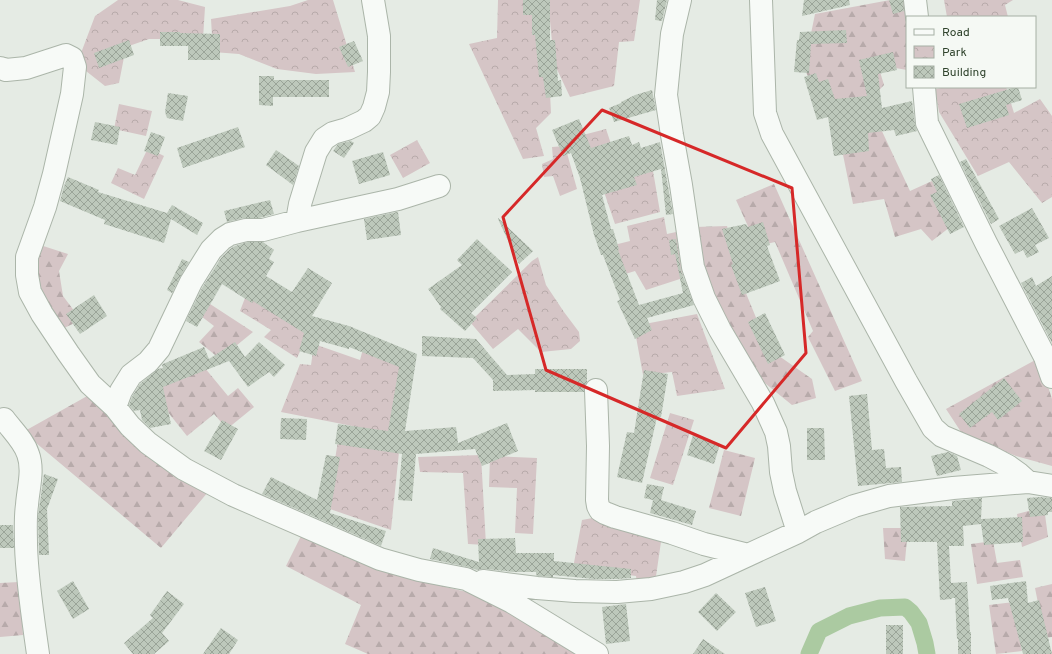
<svg xmlns="http://www.w3.org/2000/svg" width="1052" height="654" viewBox="0 0 1052 654" font-family="Overpass,sans-serif">
<style>
.forest{fill:url(#forest-firs)}
.park{fill:url(#park-crowns)}
.lines{fill:none;stroke-linecap:round;stroke-linejoin:round}
.canal{stroke:#abcaa1;stroke-width:17}
.building{fill:url(#building-cross-hatch)}
.minor-casing{stroke:#abb5a9;stroke-width:24}
.minor{stroke:#f7faf7;stroke-width:22}
.marked{fill:none;stroke:#d62828;stroke-width:3;stroke-linejoin:round}
</style>
<defs>
<pattern id="forest-firs" width="22" height="20" patternUnits="userSpaceOnUse"><rect width="22" height="20" fill="#d5c5c6"/><path d="M5 1l3.5 6h-7zM16 11l3.5 6h-7z" fill="#b7aaaa"/></pattern>
<pattern id="park-crowns" width="20" height="18" patternUnits="userSpaceOnUse"><rect width="20" height="18" fill="#d5c5c6"/><path d="M2 6a3 3 0 1 1 6 0M12 15a3 3 0 1 1 6 0" fill="none" stroke="#b7aaaa"/></pattern>
<pattern id="building-cross-hatch" width="8" height="8" patternUnits="userSpaceOnUse"><rect width="8" height="8" fill="#bdc8bb"/><path d="M0 0l8 8M0 8l8-8" fill="none" stroke="#9aa498"/></pattern>
</defs>
<rect width="100%" height="100%" fill="#e5ebe4"/>
<path class="forest" d="M890,0H904L909,2L907,17V70L878,65L884,85L869,101L819,99L804,68L815,14Z
M880,127L910,191L932,181L954,224L932,241L921,229L895,237L884,199L853,204L840,140Z
M774,184L862,381L835,391L808,337L813,331L775,242L757,246L736,200Z
M727,226L743,286L769,349L812,379L816,398L792,405L755,375L697,265L695,227Z
M37,244L68,254L59,271L63,296L81,320L62,329L36,288Z
M207,302L253,332L220,359L199,342L214,326L197,313Z
M195,356L228,396L238,388L254,407L227,429L214,414L187,436L151,391Z
M1039,358L1052,399V466L1016,456L963,435L946,409Z
M89,395L208,492L161,548L23,432Z
M724,450L755,458L741,516L709,508Z
M1044,507L1048,537L1022,547L1017,514Z
M883,528H908L905,561L885,559Z
M304,530L409,578L483,596L589,654H368L345,644L361,605L286,566Z
M993,541L997,563L1020,560L1023,577L977,584L971,544Z
M19,582L23,635L0,637V583Z
M1052,584V637L1045,638L1035,588Z
M1014,602L1022,651L996,654L989,605Z"/>
<path class="park" d="M118,0H178L205,7L203,39H149L126,47L119,83L105,86L86,71L81,53L95,16Z
M308,0H333L355,72L316,74L277,69L239,54L213,52L211,19L290,6Z
M498,0H537L550,93L551,113L536,128L544,156L523,159L469,44L497,38Z
M548,0H640L634,41L619,42L614,86L570,97L554,63Z
M944,0H1013L1005,5L1008,17H947Z
M947,87H1006L1014,113L1040,99L1052,116V197L1042,203L1009,162L978,176L939,112L935,89Z
M119,104L152,111L146,136L114,129Z
M606,129L617,162L607,169L579,136Z
M417,140L430,163L403,178L390,155Z
M565,146L577,189L560,196L553,176L544,177L542,164L553,159L552,147Z
M148,148L164,156L144,199L111,183L118,168L135,175Z
M653,171L660,212L615,224L602,186Z
M664,217L667,234L676,232L683,278L646,290L635,271L622,275L614,245L630,241L627,226Z
M538,257L546,285L564,312L579,332L580,341L571,349L541,352L518,329L493,349L470,322L532,261Z
M250,285L309,332L297,358L264,337L271,330L240,311Z
M697,314L725,389L677,396L672,372L643,375L634,326Z
M314,344L360,360L364,345L405,362L388,433L281,412L300,364L311,365Z
M670,413L694,420L673,485L650,478Z
M338,441L399,452L391,530L327,508Z
M481,455L486,545L468,544L463,473L420,472L418,457Z
M490,456L537,458L533,534L515,533L517,488L489,487Z
M603,516L662,535L655,583H637L636,576L573,568L582,520Z"/>
<g class="lines">
<path class="canal" d="M809,654L819,631L849,616L880,608L905,607L911,612L919,623L925,643L927,654"/>
</g>
<path class="building" d="M523,0H550V40H555L558,81L561,80L562,96L546,98L543,77H539L535,35H532V15H523Z
M657,0H667L662,21L655,20Z
M804,0H849L850,5L802,16Z
M889,0H903L904,11L893,14Z
M846,30L847,43L811,44L809,73L794,72L797,40H799L800,32Z
M160,32H180V33L220,34V60H188V46H160Z
M129,40L134,55L99,68L94,53Z
M354,41L363,61L348,67L339,47Z
M893,52L897,70L878,74L882,108L912,101L915,124L917,131L896,136L894,130L868,133L869,151L834,156L828,117L817,120L804,77L816,73L819,82L828,79L835,99L867,96L859,60Z
M259,76H274V80H329V97H273V106L259,105Z
M1016,87H1018L1022,100L1006,105L1009,115L967,128L959,104Z
M652,90L656,110L614,122L609,108L621,103V102L635,95Z
M168,93L188,96L183,121L167,118L165,112Z
M579,119L591,148L629,136L632,145L639,142L641,148L660,142L673,214L666,215L661,169L634,177L637,185L602,195L611,229H613L619,249L618,250L639,305L683,293L675,254L671,255L669,240L676,239L681,271L694,305L647,318L652,330L635,339L617,301L620,300L603,255H601L594,235L580,178L571,153L563,156L552,130Z
M95,122L120,127L117,145L91,140Z
M238,127L245,147L183,168L177,148Z
M151,132L165,137L158,156L144,151Z
M351,141L354,143L344,158L333,151L338,144Z
M276,150L299,166L293,185L266,165Z
M383,152L390,175L359,184L352,161Z
M966,159L999,219L991,224L960,162Z
M939,175L964,227L950,234L930,195L937,192L931,179Z
M68,177L99,190L98,192L167,213L172,205L203,223L197,235L171,219L164,243L104,224L105,220L60,201L64,186Z
M270,200L274,214L259,218H243L227,222L224,211Z
M1032,208L1049,238L1035,245L1039,252L1027,258L1023,250L1015,254L999,226Z
M397,212H398L401,235L367,240L364,219Z
M498,218L533,251L519,264L498,219Z
M763,222L770,245L767,246L780,281L742,295L731,265L733,264L722,229L746,224L748,227Z
M477,239L512,272L471,313L477,318L465,331L440,309L441,307L428,289L462,265L457,260Z
M248,242H263L274,250L269,259L274,262L266,276L292,292L308,268L332,283L312,316L349,326L417,354L405,431L456,427L458,443L507,423L518,451L482,466L475,449L416,454L412,501L398,500L402,454L335,444L338,424L388,431L399,367L349,347V349L320,341L316,356L299,351L304,333L253,301L252,303L222,284L197,327L186,321L202,288L221,258L230,249L235,246Z
M182,259L189,262L180,277L172,293L167,290Z
M1052,276V343L1021,283L1032,277L1036,286Z
M94,295L107,316L80,334L66,314Z
M765,313L785,355L768,364L748,322Z
M422,336L476,339L507,375L535,374V369H587V382L585,385L584,392H535V390L493,391V380L473,358L422,356Z
M235,342L245,357L259,342L285,365L274,377L269,372L248,387L229,361L163,387L171,424L150,428L142,420L140,410L134,411L129,405L132,397L140,384L158,369L163,368L162,365L163,364L204,347L209,359Z
M644,370L668,374L661,417H657L642,483L617,477L627,432L634,433Z
M1004,378L1022,401L998,420L992,412L970,428L959,414Z
M867,394L872,450L884,449L886,468L901,467L902,482L858,486L849,396Z
M281,418L307,419L306,440L280,439Z
M222,420L238,429L221,460L204,451Z
M807,428H824L825,460H807Z
M693,435L720,444L714,464L687,455Z
M948,452L957,456L961,470L937,476L931,456Z
M326,455L340,457L330,513L386,531L381,546L262,494L271,477L317,500Z
M44,474L58,479L47,509L49,555H39L38,516Z
M647,484L664,487L661,500L696,511L692,525L650,513L653,500L644,498Z
M1040,497L1052,498V512H1048V515L1030,517L1027,498Z
M982,498L981,519L1022,517L1023,542L984,545L981,524L963,526L964,546H949L951,583L967,582L970,632H971V654H958V639H957L955,598H952V599L940,600L937,542H901L900,507L952,506V501Z
M0,525H13L14,548H0Z
M515,538L516,553H554V561L631,569V578L617,579H594L553,575V577L538,576L536,575V572H514L485,569L477,570L468,567L430,559L433,548L479,562L478,539Z
M73,581L89,609L73,619L57,591Z
M1026,581L1028,603L1039,600L1052,654H1023L1008,598L992,600L990,586Z
M765,587L776,621L756,627L745,593Z
M167,591L184,604L162,633L169,641L154,654H133L124,643L153,618L150,615Z
M716,593L736,612L717,631L698,612Z
M626,604L630,641L606,644L602,607Z
M886,625H903V654H886Z
M221,628L238,640L229,654H203Z
M703,639L725,654H693Z"/>
<g class="lines">
<defs>
<path id="minor" d="M680,0L672,34L666,95L672,135L681,185L693,267L704,298L720,330L763,403L776,432L779,446L781,472L785,491L798,532
M761,0L765,113L772,134L906,381L933,428L942,436L989,456L1008,466L1019,474L1028,482
M915,0L917,17
M0,68L6,70L26,68L66,55L72,58L75,67L72,94L54,174L45,207L27,257V275L30,292L42,314L68,353L90,384L115,407
M924,87L927,123L986,243L1045,357L1052,377
M439,186L398,199L297,221L263,230H246L230,234L222,239L211,250L191,282L159,349L148,362L131,375L121,391L115,407L130,426L148,443L184,469L233,495L380,559L419,570L466,579L512,602L597,654
M297,221L300,204L316,152L324,139L333,133L347,129L364,121L370,116L374,107L378,92L379,72V36L373,0
M596,390L598,446L597,500L598,506L600,510L605,513L615,517L672,533L704,544L748,555
M4,419C12,430 24,441 28,454C34,470 28,489 27,505C25,518 26,532 26,545C27,581 33,618 38,654
M483,581L537,588L575,591L617,592L651,589L684,582L705,575L798,532L816,522L854,506L889,496L953,488L1028,482L1052,486"/>
</defs>
<use href="#minor" class="minor-casing"/>
<use href="#minor" class="minor"/>
</g>
<path class="marked" d="M602,110L792,188L806,353L726,448L546,370L503,217Z"/>
<rect x="906" y="16" width="130" height="72" fill="#f5f9f4" stroke="#a6b0a4"/>
<rect x="914" y="29" width="20" height="6" fill="#f7faf7" stroke="#a6b0a4"/>
<text x="942" y="36" font-size="12" fill="#2f432c">Road</text>
<rect x="914" y="46" width="20" height="12" fill="url(#park-crowns)" stroke="#a6b0a4"/>
<text x="942" y="56" font-size="12" fill="#2f432c">Park</text>
<rect x="914" y="66" width="20" height="12" fill="url(#building-cross-hatch)" stroke="#a6b0a4"/>
<text x="942" y="76" font-size="12" fill="#2f432c">Building</text>
</svg>
